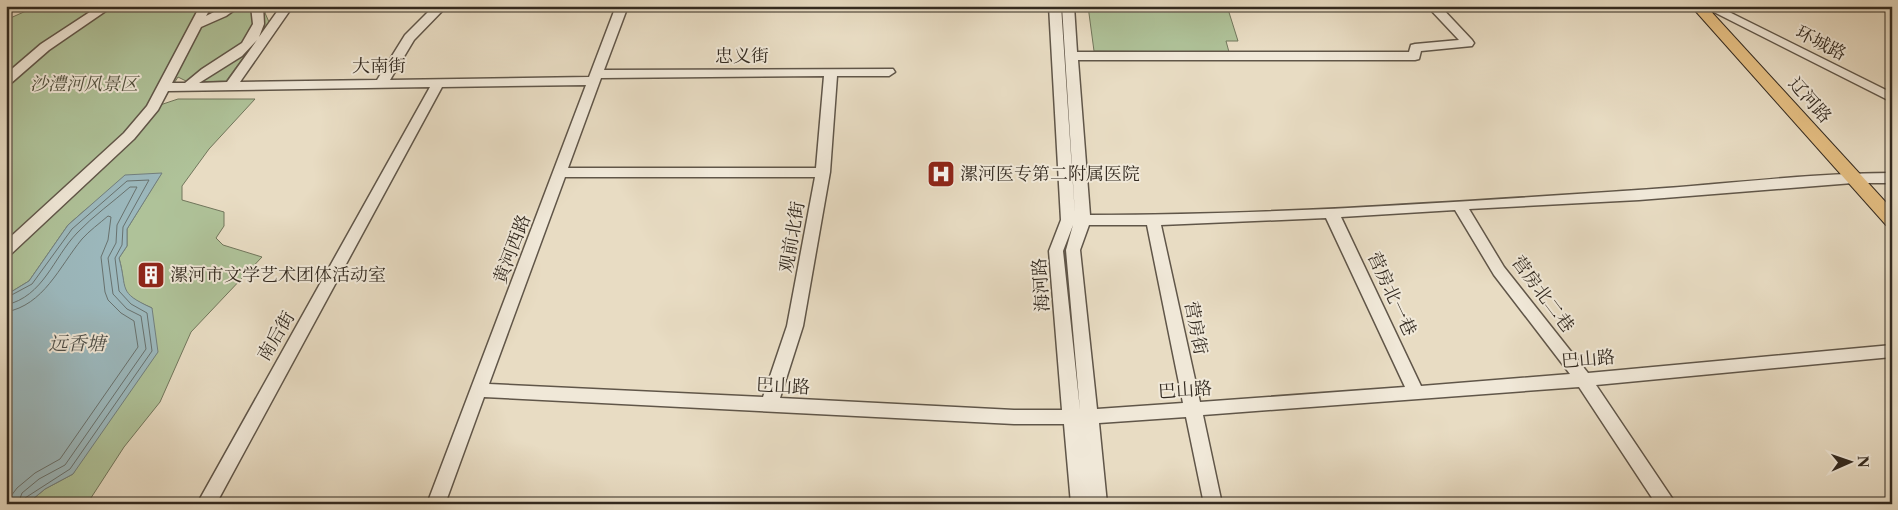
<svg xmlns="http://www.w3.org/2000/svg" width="1898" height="510" viewBox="0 0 1898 510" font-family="'Libre Caslon Text','Noto Serif SC',serif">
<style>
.green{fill:#afc299;stroke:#71765c}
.water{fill:#9cb9be;stroke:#72807f}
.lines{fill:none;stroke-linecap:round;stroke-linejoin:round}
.shore{stroke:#68726f;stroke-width:1}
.minor-casing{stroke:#605649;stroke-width:3}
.major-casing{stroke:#332a20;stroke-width:2}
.minor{fill:#f0e8d8;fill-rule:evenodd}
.major{fill:#e4be82;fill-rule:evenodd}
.labels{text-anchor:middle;stroke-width:4;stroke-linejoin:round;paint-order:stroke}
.street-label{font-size:18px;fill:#332a20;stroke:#f0e8d8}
.park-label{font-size:18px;font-style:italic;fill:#52503e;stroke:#f0e8d8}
.poi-label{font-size:18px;fill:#332a20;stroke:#f0e8d8;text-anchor:start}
.water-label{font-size:19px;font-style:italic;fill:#4d4e48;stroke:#f0e8d8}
</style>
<rect width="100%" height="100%" fill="#e8dcc3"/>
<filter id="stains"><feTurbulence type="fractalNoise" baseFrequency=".004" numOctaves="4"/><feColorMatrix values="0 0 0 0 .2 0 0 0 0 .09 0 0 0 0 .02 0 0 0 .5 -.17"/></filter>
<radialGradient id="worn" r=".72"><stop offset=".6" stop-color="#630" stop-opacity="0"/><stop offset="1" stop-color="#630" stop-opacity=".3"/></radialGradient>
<path class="green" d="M37,6H270L265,13L269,22L226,81L188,82L178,77L160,105L178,99H255L209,149L182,186V200L224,212V226L216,238L223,245L262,257L191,332L160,402L124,447L87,504H27L45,489L73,474L152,308C115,292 128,291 119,258L127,246V229L161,174L104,196L85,210L68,225L29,281L6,295V20Z
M1088,6H1227L1238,41H1226L1229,52L1094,51Z"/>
<path class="water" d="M162,173L127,229V246L119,258C128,290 117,292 152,308L158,352L73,474L45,489L27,504H6V295L29,281L68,225L125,175Z"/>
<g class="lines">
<path class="shore" d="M6,298L32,284L72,229L127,181L149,180L123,227L122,245L115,258L119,291L131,304L147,313L152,351L70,469L25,498L24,504
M6,305C44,296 53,258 77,233C93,216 113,202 130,187H137L117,225L116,243L108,258L113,294L127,309L141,316L146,349L65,465L39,479L22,493L18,504
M6,312C44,305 59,267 82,239C89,231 100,223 108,216L111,217L108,240L101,257L105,292L108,300L121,313L134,321L138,347L60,459L35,473L17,488L11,496L10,504"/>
<defs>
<path id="minor" d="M99,6H113L49,50L10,84L6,85V74L41,44Z
M200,6H212L206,16L226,6H240L226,16L201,27L172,83H185L202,69L242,43L253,24L251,6H263L264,24L259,37L281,6H293L240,82L377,80L405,35L434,6H447L414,40L390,80L589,77L616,6H628L604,70L893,69L895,72L889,76H837L830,172L803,326L780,398L1014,410H1062L1049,251L1061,220L1049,6H1061L1075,215L1062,6H1074L1077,52H1409L1411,45L1415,44L1459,40L1427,6H1440L1472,40L1474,43L1472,46L1421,51L1419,59L1415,60H1078L1090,215C1273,215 1456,202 1638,190C1723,185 1807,173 1892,173V183H1853L1639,200L1469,209L1504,267L1588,373L1892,345V357L1596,385L1676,504H1656L1579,387L1203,415L1222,504H1204L1186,417L1099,423L1107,504H1071L1064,424H1014L484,397L445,504H427L586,85L442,87L216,504H197L430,87L168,91L158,110L134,139L11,254L6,255V241L124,133L147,106ZM257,40L227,82L199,83L242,56ZM824,76L816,168H568L601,78ZM565,177H815L787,326L763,397L489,384ZM1455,210L1494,275L1570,374L1421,386L1341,217ZM1326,218L1405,387L1200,402L1161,225ZM1073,225L1066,250L1080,410L1063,251ZM1089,225H1147L1183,403L1097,409L1080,250Z
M1702,6H1717L1892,93V102Z"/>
<path id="major" d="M1691,6H1706L1892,209V227L1886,225Z"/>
</defs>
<use href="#minor" class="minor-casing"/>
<use href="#major" class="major-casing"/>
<use href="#minor" class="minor"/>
<use href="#major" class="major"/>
</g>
<defs>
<symbol id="hospital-square" viewBox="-11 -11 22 22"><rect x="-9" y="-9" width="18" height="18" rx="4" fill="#8f2418" stroke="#f0e8d8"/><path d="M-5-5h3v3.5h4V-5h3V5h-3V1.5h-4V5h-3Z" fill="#fff"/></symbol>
<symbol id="building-square" viewBox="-11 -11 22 22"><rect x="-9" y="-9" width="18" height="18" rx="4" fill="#8f2418" stroke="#f0e8d8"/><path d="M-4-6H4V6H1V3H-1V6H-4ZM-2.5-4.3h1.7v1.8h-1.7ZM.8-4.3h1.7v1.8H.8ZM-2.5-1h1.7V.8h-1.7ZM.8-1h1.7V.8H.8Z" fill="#fff"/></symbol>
</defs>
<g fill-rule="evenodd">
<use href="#hospital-square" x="925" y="158" width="32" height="32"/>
<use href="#building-square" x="135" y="259" width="32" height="32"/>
</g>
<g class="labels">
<g class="street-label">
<text transform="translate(1821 43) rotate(27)" y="6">环城路</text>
<text x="742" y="62">忠义街</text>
<text x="379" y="72">大南街</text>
<text transform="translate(1810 100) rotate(48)" y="6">辽河路</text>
<text transform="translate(792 237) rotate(-80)" y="6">观前北街</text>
<text transform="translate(512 249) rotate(-69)" y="6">黄河西路</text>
<text transform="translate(1041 285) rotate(-94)" y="6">海河路</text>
<text transform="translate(1392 294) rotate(65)" y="6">营房北一巷</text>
<text transform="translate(1543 294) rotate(53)" y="6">营房北二巷</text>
<text transform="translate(1196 328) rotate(79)" y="6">营房街</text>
<text transform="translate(276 336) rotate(-59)" y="6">南后街</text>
<text transform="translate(1588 359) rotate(-5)" y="6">巴山路</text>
<text transform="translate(783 386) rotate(3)" y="6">巴山路</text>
<text transform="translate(1185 390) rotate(-4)" y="6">巴山路</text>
</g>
<g class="park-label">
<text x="84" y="90">沙澧河风景区</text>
</g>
<g class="poi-label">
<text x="960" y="180">漯河医专第二附属医院</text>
<text x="170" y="281">漯河市文学艺术团体活动室</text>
</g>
<g class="water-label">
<text x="77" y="350">远香塘</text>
</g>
</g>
<rect width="1898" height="510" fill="none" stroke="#e8dcc3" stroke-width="25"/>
<rect x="8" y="8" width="1883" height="495" fill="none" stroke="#332a20" stroke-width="2.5"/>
<rect x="12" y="12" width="1873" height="485" fill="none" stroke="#332a20"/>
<g transform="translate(1850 462) rotate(88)" stroke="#f0e8d8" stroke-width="4" paint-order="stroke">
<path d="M0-4L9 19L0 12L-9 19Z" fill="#332a20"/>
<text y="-8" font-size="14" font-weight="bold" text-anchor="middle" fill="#332a20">N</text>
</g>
<rect width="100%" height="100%" filter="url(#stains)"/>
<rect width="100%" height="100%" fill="url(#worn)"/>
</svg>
